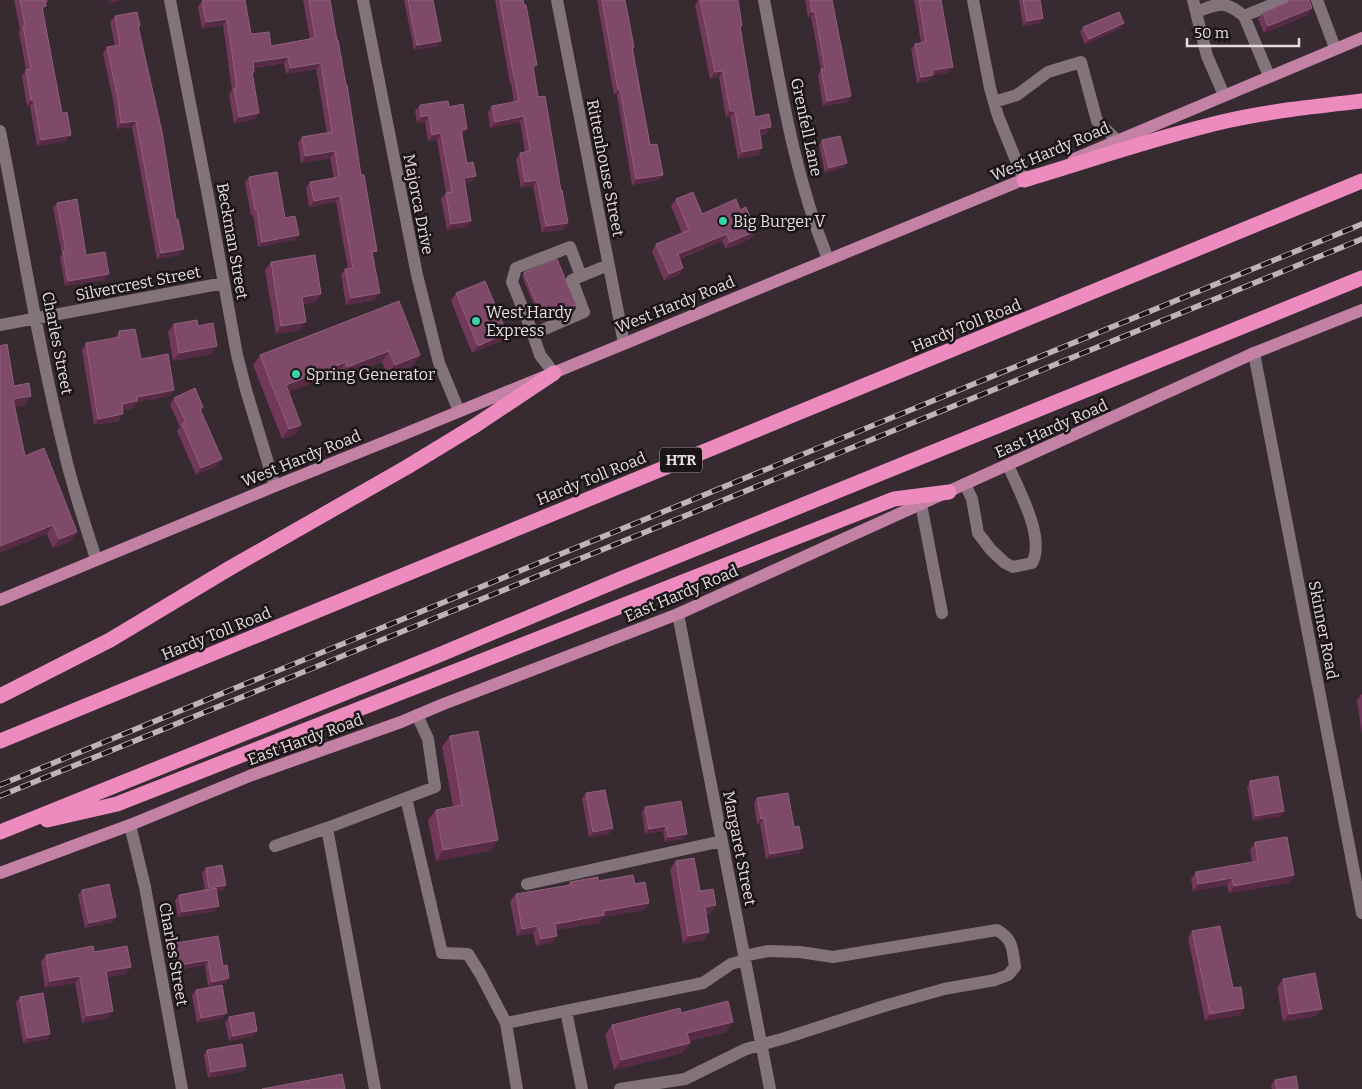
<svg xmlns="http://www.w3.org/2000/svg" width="1362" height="1089" viewBox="0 0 1362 1089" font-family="Bitter,serif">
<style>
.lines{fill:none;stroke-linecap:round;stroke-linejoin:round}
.minor{stroke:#83737b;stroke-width:12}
.major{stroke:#c381a4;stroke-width:12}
.highway{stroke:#ed8bbf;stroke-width:15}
.rail-casing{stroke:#bdb3b8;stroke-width:5.5}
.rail{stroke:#1b1518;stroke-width:4;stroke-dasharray:11;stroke-linecap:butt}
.wall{fill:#733759}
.shaded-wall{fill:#562b43}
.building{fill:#7f4968;stroke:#8f607a}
.poi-dot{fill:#38d4a6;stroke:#1b1518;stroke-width:2}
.labels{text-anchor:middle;stroke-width:5;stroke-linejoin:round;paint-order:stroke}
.shield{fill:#1b1518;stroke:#a8a0a4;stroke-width:1}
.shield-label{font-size:15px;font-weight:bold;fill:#e5dce0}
.street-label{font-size:16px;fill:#e5dce0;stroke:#1b1518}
.poi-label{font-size:16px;fill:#e5dce0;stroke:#1b1518;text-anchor:start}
</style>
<rect width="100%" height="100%" fill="#372a31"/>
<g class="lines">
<path class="minor" d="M170,0L209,201L237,355L246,390L275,486
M363,0L417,275L439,363L459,411
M557,0L624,343
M764,0C781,89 794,174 828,259
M973,0L990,88L998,116L1024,180
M1193,0L1207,56L1224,95
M1317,0L1335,48
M1196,12C1219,3 1225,0 1244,16L1283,0
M1244,16L1269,76
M994,102L1017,95L1048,72L1081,62L1097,121L1117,140
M0,131C21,237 38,345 64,450C72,487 85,523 96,559
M0,325L224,283
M533,334L512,282L516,268L570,247L581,276
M1254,353L1362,913
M554,373L540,355L533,334L584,312L572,280L608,265
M965,484L972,499L978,533L991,550L1005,563L1013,567L1032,563C1046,538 1018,489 1008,465
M921,504L942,613
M678,614L770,1089
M406,798L442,953L468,954L481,975L506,1023
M130,825L145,887L182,1089
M327,828L375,1089
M275,846L327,828L435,787L428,739L417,715
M527,884L722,841
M566,1011L582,1089
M517,1089L506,1023L703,983L731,964L745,960
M620,1089L685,1079L746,1049L785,1038L884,1006L944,989L995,980L1008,975L1015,967C1012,949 1014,940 997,930L833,957L800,952L768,951L744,956"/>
<path class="major" d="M1074,159L1362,38
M0,600L275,486L402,435L1032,176
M0,873L130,825L252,775L401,722L441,705L678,614L1254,353L1362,310"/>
<path class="highway" d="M1024,180C1091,160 1157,137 1226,121C1270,111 1317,106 1362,101
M0,696L110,640L230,568L407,467L476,425L554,373
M0,741L1362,181
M47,820L117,804L894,499L949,492
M0,832L434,657L623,578L1362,278"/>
<defs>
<path id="rail" d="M0,785L1362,224
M0,796L1362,239"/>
</defs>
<use href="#rail" class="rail-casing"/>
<use href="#rail" class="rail"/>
</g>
<path class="wall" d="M14,0H49L48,2L46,3V6L43,11L66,141L37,146L30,106H27L22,76L26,70L19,32L20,30Z
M303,0H330L373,256L375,300L346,305L341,275L345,269H348L336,202L309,207L306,188L310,182L334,178L330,158L301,163L298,143L302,137L327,133L316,69L286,74L284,63L254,68V72L252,75L255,119L234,123L229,95L232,90L223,25L202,29L198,7L202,1L251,34L271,46L310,39Z
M404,0H433L438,46L414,50Z
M495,0H523L538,97L564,229L542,233L533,186L521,188L516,159L520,153L525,152L520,122L490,128L488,112L492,106L514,102L511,84H510Z
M597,0H625L634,47L633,50L650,145L659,180L632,185L617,95H614Z
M698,0H738L742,26L740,29L755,117L766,134L760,135L762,148L758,155L738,159L730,117L726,118L719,77L710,79L695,5Z
M805,0H832L848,102L823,106L818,75L821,70L811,17H808Z
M914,0H941L953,67L948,73L933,75L929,81L917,83L911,49L915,44L921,43Z
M1019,0H1040V23L1023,26Z
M1291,0H1309L1308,15L1264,33L1258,19L1263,13L1291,1Z
M115,16L140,26L139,27L179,255L157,259L132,127L117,129L114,105L103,53L107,47L115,46L110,22Z
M1083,27L1121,28L1085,44L1080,32Z
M420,105L449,107L463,135L462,136L467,163L471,182L465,183L467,227L447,230L441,199L446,193L437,140L428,141L425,122L417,123L415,111Z
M822,140L847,163L843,168L825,173L819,145Z
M249,177L285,218L295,240L258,247L253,215L251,216L245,182Z
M676,199L702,214L740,210L756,231L752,238L726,249L722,241L680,259L679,275L664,281L652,251L656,244L682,233L671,206Z
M57,203L86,255L105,280L65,286L60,257L62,254L53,208Z
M271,262L316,302L303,304L300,330L276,334L265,270Z
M525,272L574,308L541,322L522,276Z
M456,293L501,341L472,353L451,301Z
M399,301L420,355L413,366L387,375L382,362L340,378L338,373L288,392L301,425L294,435L282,439L253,365L260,355Z
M174,324L198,326L211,354L173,361L168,332Z
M119,331L170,396L137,402L133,408L123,410L119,421L94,425L82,350L86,343L115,338Z
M0,346L14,386L31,396L25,405L15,407L25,456L71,541L53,548L47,534L0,552Z
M174,398L203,407L201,411L217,466L196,475L177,431L180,427L170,405Z
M1362,694V735L1357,700L1361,695Z
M450,736L498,840L490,851L436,861L428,820L436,810L453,806L442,747Z
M1250,781L1284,811L1281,816L1253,821L1247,787Z
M586,793L613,828L609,834L589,837L582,799Z
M757,798L794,827L800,853L766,859L760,824H757L754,803Z
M645,807L683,839L665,842L663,831L645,834L642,812Z
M1255,842L1294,875L1289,883L1229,893L1227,885L1193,891L1191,879L1196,872L1252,862L1250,850Z
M676,861L700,891L716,905L710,913L706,914L709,932L704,940L683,944L670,869Z
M206,868L226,885L223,890L216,891L215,911L178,917L175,900L179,895L205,890L202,873Z
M598,881L635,884L649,903L644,910L603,917L599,923L556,930L552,943L536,946L533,933L517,936L510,901L516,894L568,885L570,882Z
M82,890L113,922L85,928L78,895Z
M1192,931L1233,988L1244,1008L1240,1015L1205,1021L1188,938Z
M218,936L226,983L208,986L205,965L177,970L173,948L176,943Z
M94,952L126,974L107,977L108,1018L82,1023L75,983L45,988L41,962L46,955Z
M1283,979L1322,1009L1316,1016L1283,1022L1277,987Z
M196,990L223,1018L197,1023L192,995Z
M20,997L50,1034L47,1039L23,1043L16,1002Z
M681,1013L726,1032L689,1041L690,1043L682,1053L614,1070L605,1035L612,1025Z
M229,1017L254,1036L229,1041L225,1022Z
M207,1050L246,1066L243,1071L208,1078L204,1055Z
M1275,1080L1298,1089H1272L1271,1085Z"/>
<path class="shaded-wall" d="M110,0H123L107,4Z
M46,6L42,12V7Z
M1312,8L1308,15L1264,33L1268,26Z
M812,12H815L811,17H808Z
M1043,18L1040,23L1023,26L1027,21Z
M227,19L223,25L202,29L206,22Z
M1124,23L1121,28L1085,44L1089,39Z
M441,41L438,46L414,50L417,45Z
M288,57L284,63L249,68L253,62Z
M321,63L316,69L286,74L290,68Z
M953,67L948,73L933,75L929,81L917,83L921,77L933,70Z
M723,71L719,77L710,79L715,72Z
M620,89L617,95H614L618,90Z
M851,96L848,102L823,106L827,101Z
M31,100H34L30,106H27Z
M730,111H735L730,117L726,118Z
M259,113L255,119L234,123L239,117Z
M429,115L425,122L417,123L421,117Z
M524,116L520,122L490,128L495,122Z
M136,121L132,127L117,129L121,123Z
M771,127L766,134L755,136L759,129Z
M467,129L463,135L456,136L461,130Z
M441,133L437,140L428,141L432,135Z
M71,135L66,141L37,146L41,140Z
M762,148L758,155L738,159L742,152Z
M335,151L330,158L301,163L305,156Z
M847,163L843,168L825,173L829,168Z
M663,175L659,180L632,185L636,179Z
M476,176L471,182L459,184L464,178Z
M537,180L533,186L521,188L525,182Z
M340,196L336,202L309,207L314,201Z
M471,221L467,227L447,230L451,224Z
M568,223L564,229L542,233L546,226Z
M756,231L752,238L726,249L730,242Z
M727,234L722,241L673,261L678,254Z
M299,235L295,240L258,247L262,242Z
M184,249L179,255L157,259L161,253Z
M683,268L679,275L664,281L669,274Z
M109,274L105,280L65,286L68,281Z
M380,293L375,300L346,305L351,298Z
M321,294L316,302L296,305L302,297Z
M576,305L574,308L541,322L543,319Z
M306,322L300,330L276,334L281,326Z
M507,333L501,341L472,353L478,346Z
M217,346L211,354L173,361L179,353Z
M389,351L382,362L340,378L347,367Z
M420,355L413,366L387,375L395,365Z
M346,362L338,373L279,396L286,385Z
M174,390L170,396L137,402L133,408L117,410L122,404L137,397Z
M31,396L25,405L7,408L13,399Z
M123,414L119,421L94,425L98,419Z
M301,425L294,435L282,439L289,429Z
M222,459L217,466L196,475L201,468Z
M53,525L47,534L0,552V546Z
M77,532L71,541L53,548L59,539Z
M1284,811L1281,816L1253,821L1256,816Z
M764,818L760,824H757L761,819Z
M666,826L663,831L645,834L649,829Z
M613,828L609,834L589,837L593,832Z
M687,834L683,839L665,842L668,837Z
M498,840L490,851L436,861L443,850Z
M803,848L800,853L766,859L770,854Z
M1294,875L1289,883L1229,893L1234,886Z
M1232,878L1227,885L1193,891L1198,884Z
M226,885L223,890L206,893L209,888Z
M649,903L644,910L603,917L599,923L550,931L555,924L604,911Z
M716,905L710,913L699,915L705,907Z
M219,906L215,911L178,917L182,912Z
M116,917L113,922L85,928L89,923Z
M538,926L533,933L517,936L522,929Z
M709,932L704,940L683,944L688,936Z
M557,936L552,943L536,946L541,939Z
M208,960L205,965L177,970L180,965Z
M131,967L126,974L101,978L106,971Z
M80,976L75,983L45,988L50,981Z
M229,978L226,983L208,986L212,982Z
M1244,1008L1240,1015L1205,1021L1210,1014Z
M1322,1009L1316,1016L1283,1022L1289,1014Z
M113,1011L108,1018L82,1023L87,1016Z
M227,1013L223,1018L197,1023L201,1018Z
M733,1022L726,1032L680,1043L687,1033Z
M257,1031L254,1036L229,1041L233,1036Z
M50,1034L47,1039L23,1043L27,1038Z
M690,1043L682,1053L614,1070L621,1060Z
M246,1066L243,1071L208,1078L211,1072Z"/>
<path class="building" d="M20,0H45L46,6L42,7L62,113L67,112L71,135L41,140L34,100H31L26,70L31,69L23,26L25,25Z
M206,0H245L251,34L269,32L271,46L315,38L309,0H330L337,40H338L346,85H347L361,175H364L377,251L372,252L380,293L351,298L345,269L353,268L340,196L314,201L310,182L339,177L335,151L305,156L302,137L332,132L321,63L290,68L288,57L253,62L254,72H252L259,113L239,117L234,88H237L227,19L206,22L202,1Z
M408,0H433L441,41L417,45Z
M500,0H523L524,5H526L537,65L533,66L538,97L545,96L561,191L562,190L568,223L546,226L537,180L525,182L520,153L530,151L524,116L495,122L492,106L519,101L515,78H514Z
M602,0H625L634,47H632L650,145L657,144L663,175L636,179L620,89L618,90Z
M700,0H738L742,26H740L755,117L769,114L771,127L759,129L762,148L742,152L735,111H730L723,71L715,72Z
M810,0H832L851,96L827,101L821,69H825L815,12H812Z
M919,0H941L953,67L933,70V75L921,77L915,44L926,42Z
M1023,0H1040L1043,18L1027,21Z
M1292,0H1309L1312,8L1268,26L1263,13Z
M137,12L140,26H138L162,132L176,219H178L184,249L161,253L136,121L121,123L118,99L107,47L120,45L115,16Z
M1119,12L1124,23L1089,39L1083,27Z
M448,101L449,107L463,104L467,129L461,130L467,163L473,162L476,176L464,178L471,221L451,224L446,193L452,192L441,133L432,135L429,115L421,117L420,105Z
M840,136L847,163L829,168L822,140Z
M277,172L285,218L295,216L299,235L262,242L257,210H255L249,177Z
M693,192L702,214L736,199L740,210L746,207L756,231L730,242L727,234L678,254L683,268L669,274L656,244L689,230L676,199Z
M77,199L86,255L105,252L109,274L68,281L63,251H66L57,203Z
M315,255L321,294L302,297L306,322L281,326L271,262Z
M557,259L576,305L543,319L524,273L525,272Z
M485,281L507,333L478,346L456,293Z
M399,301L420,355L395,365L389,351L347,367L346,362L286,385L301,425L289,429L260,355Z
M197,320L198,326L213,323L217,346L179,353L174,324Z
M135,329L141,359L168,354L174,390L137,397V401L122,404L123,414L98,419L86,343L120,337L119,331Z
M7,344L14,386L29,383L31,396L13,399L25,456L44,448L77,532L59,539L53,525L0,546V434H1L0,430V346Z
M195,388L203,407L200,409L222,459L201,468L182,424L186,422L174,398Z
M478,731L498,840L443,850L436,810L462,805L450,736Z
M1278,776L1284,811L1256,816L1250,781Z
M605,790L613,828L593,832L586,793Z
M788,793L794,827L799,826L803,848L770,854L764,818L761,819L757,798Z
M681,801L687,834L668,837L666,826L649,829L645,807Z
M1287,837L1294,875L1234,886L1232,878L1198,884L1196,872L1258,861L1255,842Z
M694,858L700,891L713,889L716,905L705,907L709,932L688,936L676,861Z
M222,865L226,885L209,888L206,868Z
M633,875L635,884L645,882L649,903L604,911V915L555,924L557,936L541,939L538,926L522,929L516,894L571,885L570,882L598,877V881Z
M109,884L116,917L89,923L82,890Z
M216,888L219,906L182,912L179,895Z
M1220,926L1233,988L1241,987L1244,1008L1210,1014L1192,931Z
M218,936L223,966L227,965L229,978L212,982L208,960L180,965L176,943Z
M93,946L94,952L127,946L131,967L106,971L113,1011L87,1016L80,976L50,981L46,955Z
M1315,973L1322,1009L1289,1014L1283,979Z
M222,985L227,1013L201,1018L196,990Z
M43,993L50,1034L27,1038L20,997Z
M728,1001L733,1022L687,1033L690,1043L621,1060L612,1025L680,1008L681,1013Z
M254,1012L257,1031L233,1036L229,1017Z
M242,1044L246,1066L211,1072L207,1050Z
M342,1074L345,1089H262Z
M1296,1076L1298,1089H1277L1275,1080Z"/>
<g class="poi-dot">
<circle cx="723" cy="221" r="5"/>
<circle cx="476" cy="321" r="5"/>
<circle cx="296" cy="374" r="5"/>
</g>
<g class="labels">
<rect class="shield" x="660" y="447.5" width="42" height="25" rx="4"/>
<g class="shield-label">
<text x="681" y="465">HTR</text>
</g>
<g class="street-label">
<text transform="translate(807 127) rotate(78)" y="6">Grenfell Lane</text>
<text transform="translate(1050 151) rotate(-23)" y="6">West Hardy Road</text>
<text transform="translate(606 168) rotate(79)" y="6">Rittenhouse Street</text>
<text transform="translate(419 204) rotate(79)" y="6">Majorca Drive</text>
<text transform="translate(233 241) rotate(80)" y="6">Beckman Street</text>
<text transform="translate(138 283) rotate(-11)" y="6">Silvercrest Street</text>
<text transform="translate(675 304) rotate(-22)" y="6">West Hardy Road</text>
<text transform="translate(966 325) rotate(-22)" y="6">Hardy Toll Road</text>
<text transform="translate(58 343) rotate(79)" y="6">Charles Street</text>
<text transform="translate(1051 428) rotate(-24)" y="6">East Hardy Road</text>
<text transform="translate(301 458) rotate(-22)" y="6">West Hardy Road</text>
<text transform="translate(591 478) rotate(-22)" y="6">Hardy Toll Road</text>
<text transform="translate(681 593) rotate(-23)" y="6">East Hardy Road</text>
<text transform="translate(1324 630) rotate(79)" y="6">Skinner Road</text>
<text transform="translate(216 633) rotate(-22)" y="6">Hardy Toll Road</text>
<text transform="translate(305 739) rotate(-20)" y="6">East Hardy Road</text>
<text transform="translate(740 848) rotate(79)" y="6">Margaret Street</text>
<text transform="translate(174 954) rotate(80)" y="6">Charles Street</text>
</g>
<g class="poi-label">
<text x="733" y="227">Big Burger V</text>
<text x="486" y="318">West Hardy<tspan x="486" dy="18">Express</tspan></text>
<text x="306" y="380">Spring Generator</text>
</g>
</g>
<path d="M1187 38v8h112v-8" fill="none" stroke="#e5dce0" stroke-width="2.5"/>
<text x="1194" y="38" font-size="15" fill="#e5dce0" stroke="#1b1518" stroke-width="4" paint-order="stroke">50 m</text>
</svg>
